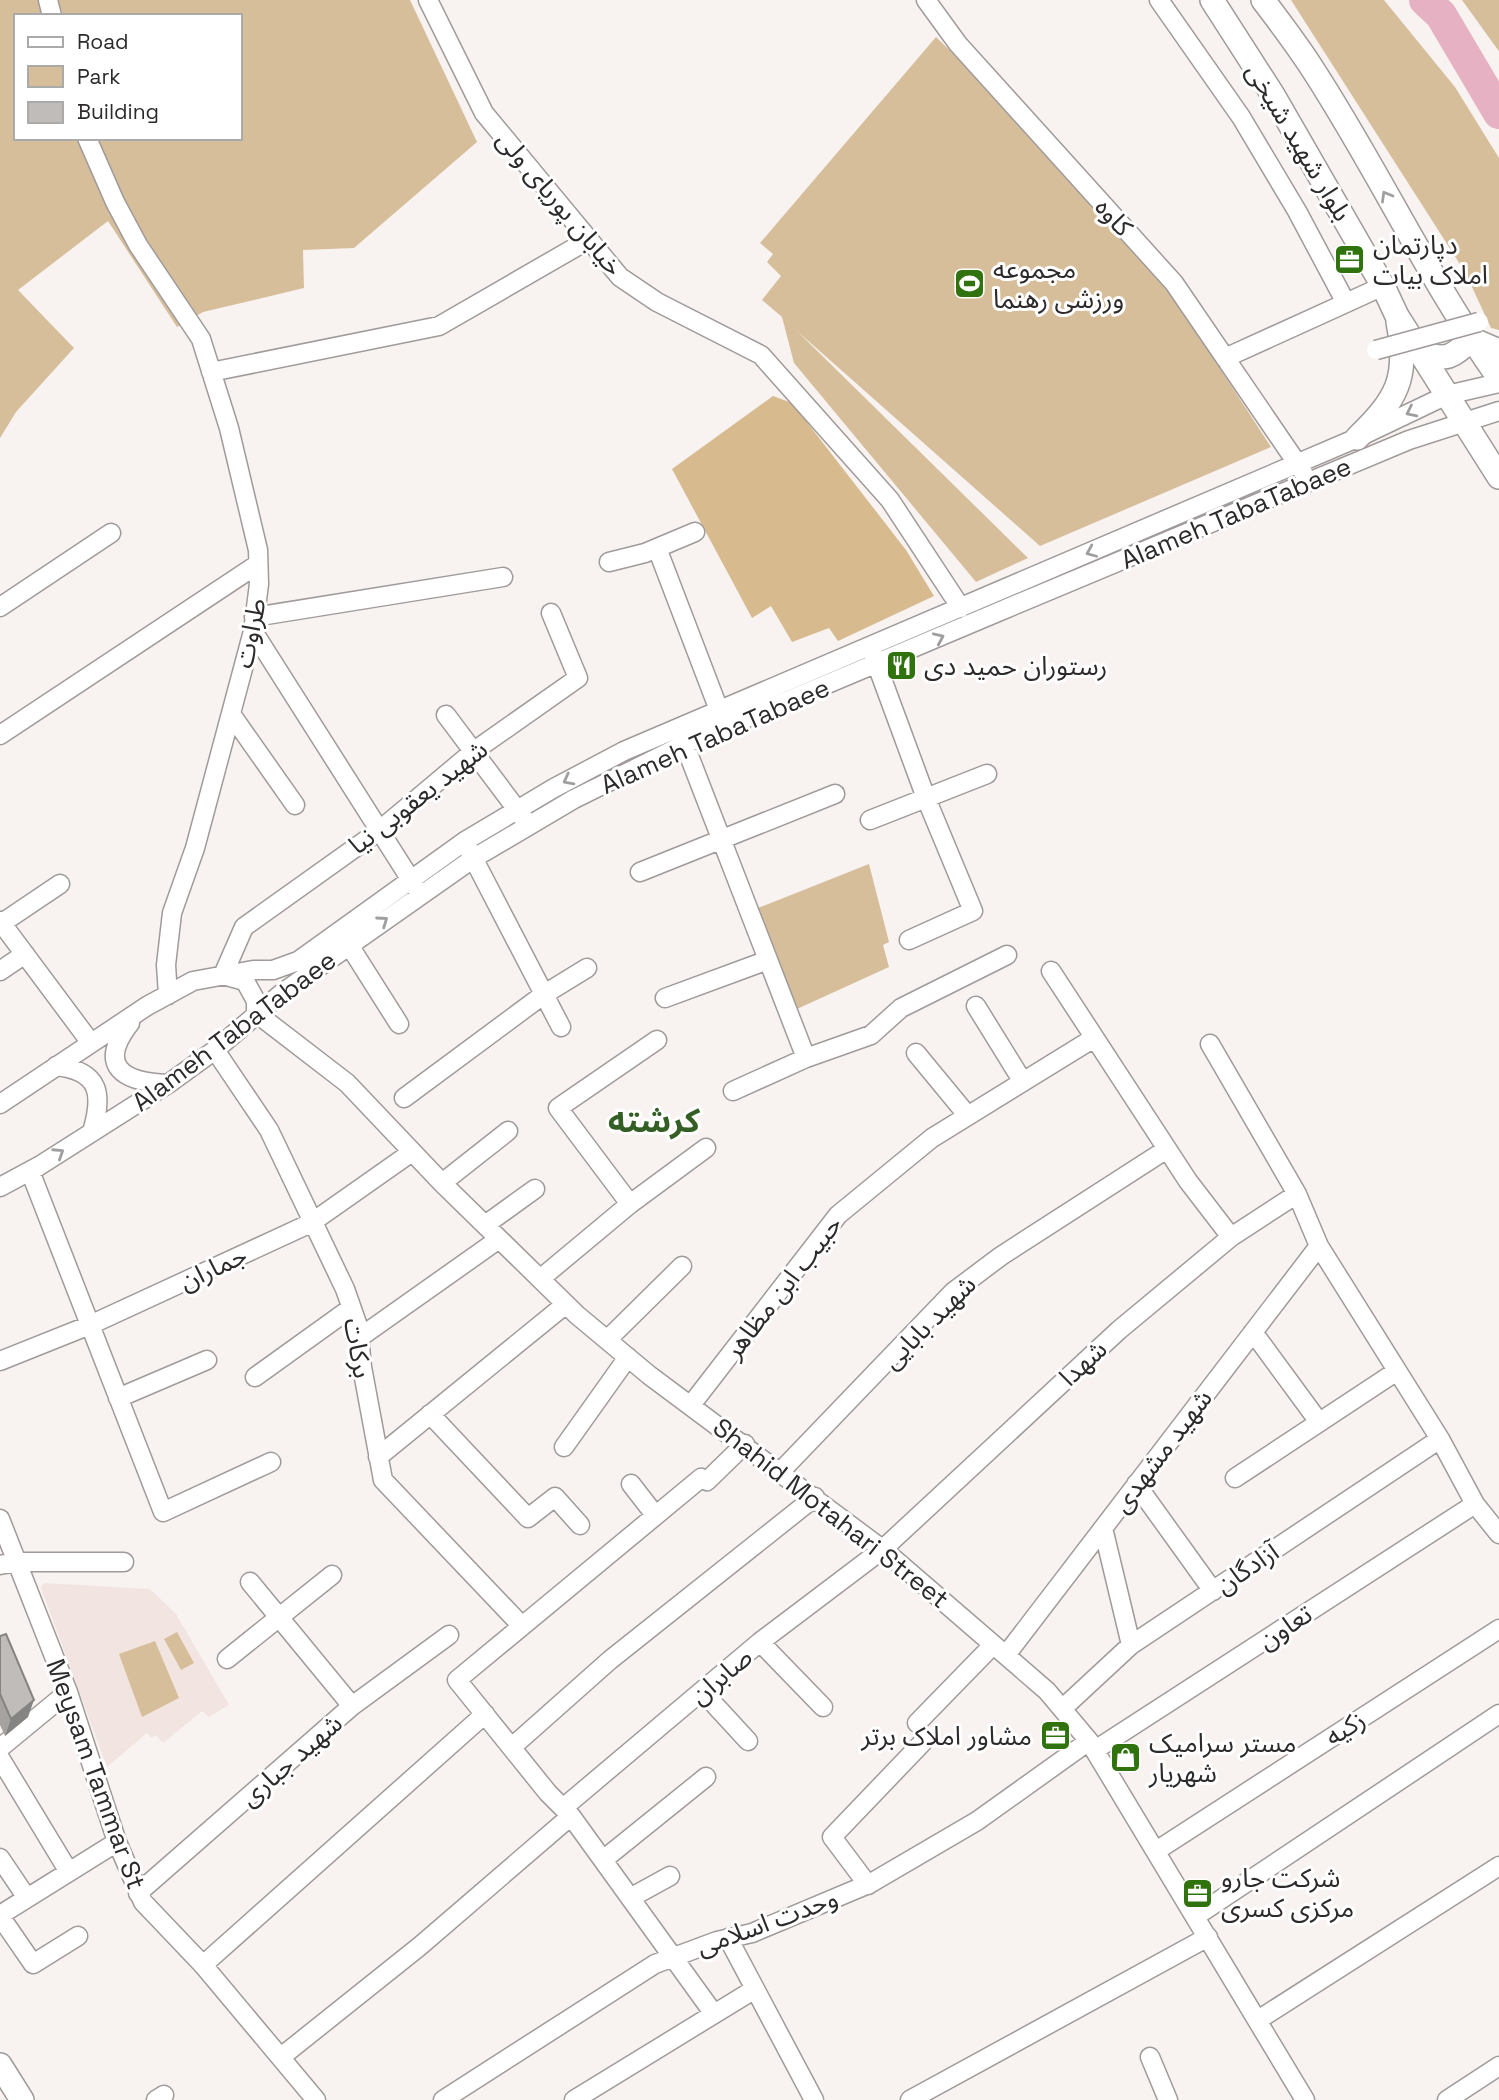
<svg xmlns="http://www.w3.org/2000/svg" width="1499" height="2100" viewBox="0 0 1499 2100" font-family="'Space Grotesk','Noto Sans Arabic',sans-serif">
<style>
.built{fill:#f2e4e0}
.green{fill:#d7be9b;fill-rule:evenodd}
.forest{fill:#d7ba8e}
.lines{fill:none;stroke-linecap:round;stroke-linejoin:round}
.river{stroke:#e7b1c4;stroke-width:32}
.minor-casing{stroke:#a09b9a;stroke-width:21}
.major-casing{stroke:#a09b9a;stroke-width:26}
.minor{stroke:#fff;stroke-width:18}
.major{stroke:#fff;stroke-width:23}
.minor-bridge-casing{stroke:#a09b9a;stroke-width:21;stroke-linecap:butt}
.minor-bridge{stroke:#fff;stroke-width:18}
.wall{fill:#a5a29f}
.shaded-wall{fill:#868482}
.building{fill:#c0bcb9;stroke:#868482;stroke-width:2}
.oneway{stroke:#a09f9f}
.labels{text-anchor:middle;stroke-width:6;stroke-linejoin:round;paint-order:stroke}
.street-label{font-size:26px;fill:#2c2a2a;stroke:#fff}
.poi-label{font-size:26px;fill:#2c2a2a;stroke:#fff;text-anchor:start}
.district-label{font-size:33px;font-weight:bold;fill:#335e24;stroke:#fff}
</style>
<rect width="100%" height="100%" fill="#f8f3f1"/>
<path class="built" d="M44,1583L150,1589L176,1614L229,1705L209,1717L202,1711L163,1743L156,1735L151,1738L147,1733L107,1767L41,1588Z"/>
<path class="green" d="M0,0H410L477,142L354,248L303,250L304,288L203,312L177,327L108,221L18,290L74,348L16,412L0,438ZM16,16H240V138H16Z
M1291,0H1384L1455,87L1499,158V330L1491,328L1465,272Z
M1462,0H1499V51L1498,50Z
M936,37L1125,222L1271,447L1040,546L797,331L1028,558L976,582L794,363L782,317L762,300L781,276L767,262L773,254L760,243Z
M869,864L889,942L883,945L889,967L797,1009L758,908Z
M177,1632L194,1663L181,1670L164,1639Z
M155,1641L179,1698L142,1717L119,1654Z"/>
<path class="forest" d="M773,396L792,403L906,550L934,596L838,641L829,628L792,642L771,606L752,618L672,469Z"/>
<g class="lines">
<path class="river" d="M1425,0L1441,15L1499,113"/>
<defs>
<path id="minor" d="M48,0L52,16
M428,0L484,113L620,277L657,302L761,355L890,500L961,608
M926,0L958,44L1174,283L1303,472
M1159,0L1241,117L1297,211L1346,303L1383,286
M87,138L115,202L138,245L201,339L229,428L258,550L259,584L253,631L195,848L172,913L166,965L168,995
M1225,358L1346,303
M211,372L439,326L588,240
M657,548L722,718
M609,562L645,553L695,532
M0,607L111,533
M551,613L578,678L474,751L380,830L244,927L223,975L245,981L256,1001V1013L347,1083L442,1183L577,1315L649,1375L886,1552L1047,1691L1089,1741L1305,2100
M254,617L503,577
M253,631L416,888
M874,657L926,798L973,911L909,940
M231,714L295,805
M446,715L524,819
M0,735L258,564
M681,735L806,1058
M870,820L987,774
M469,850L561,1027
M640,872L835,794
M0,921L91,1043
M2,923L60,884
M349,945L399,1024
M0,971L25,954
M1051,971L1188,1181L1231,1237
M665,998L768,960
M976,1006L1023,1082
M130,1023C97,1066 122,1082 168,1084
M1210,1044L1297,1194L1319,1246L1440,1439L1475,1504L1499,1534
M215,1050L269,1130L345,1289L358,1326L362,1367L383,1480L521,1625
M916,1053L968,1116
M56,1066C101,1071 103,1095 92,1132
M733,1091L806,1058L871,1035L901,1008L1007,955
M404,1098L543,995L587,968
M0,1104L147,1006L193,981L253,970H273L298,961L465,841L554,788L624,751L1357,438L1447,395L1499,383
M30,1171L163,1512L271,1462
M442,1183L508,1131
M0,1187L39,1166L168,1084L215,1050L282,993L474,858L574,799L685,744L998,612L1409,440L1499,411
M630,1204L558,1108L657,1040
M485,1225L535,1189
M540,1279L630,1204L706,1148
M1253,1332L1319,1422
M359,1338L499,1239
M607,1340L682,1266
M0,1361L90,1325L311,1223L412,1152
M255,1377L351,1308
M118,1398L207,1360
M691,1405L838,1215L932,1138L1094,1038
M430,1414L528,1518L555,1497L580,1525
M564,1447L628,1357
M378,1457L566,1304
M781,1471L953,1292L1001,1256L1167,1149
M1235,1478L1397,1371
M631,1484L655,1515
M1136,1484L1213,1591
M0,1519L68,1692L117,1842L143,1902L203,1965L316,2100
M1103,1528L1131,1645
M0,1565L17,1562H124
M250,1582L352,1706
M760,1642L823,1707
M1006,1655L1319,1246
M227,1659L332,1575
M702,1691L748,1741
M1062,1709L1131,1645L1440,1439
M917,1723L993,1645
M512,1747L610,1660L815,1497
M0,1748L68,1692
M1095,1750L1475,1504
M0,1758L69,1872
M563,1808L760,1642L883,1549L1119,1330L1231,1237L1297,1194
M1156,1851L1499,1629
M0,1858L27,1898
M603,1860L706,1777
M868,1885L832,1837L923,1742
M138,1893L352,1706L449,1635
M630,1898L670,1876
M0,1915L117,1842
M0,1916L33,1964L78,1936
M1196,1916L1499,1714
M728,1938L814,2100
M203,1965L485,1714
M714,2014L571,1816L548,1793L457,1680L701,1478L707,1481L745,1444
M1258,2020L1499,1866
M281,2057L420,1946L571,1816
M1150,2057L1168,2100
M156,2100L164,2095
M443,2100L655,1964L717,1941L752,1933L871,1883L977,1821L1089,1741
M574,2100L755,1989
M910,2100L1208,1937
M1447,2100L1499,2066"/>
<path id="major" d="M1212,0L1273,95L1383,286L1397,316L1499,477
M1263,0C1279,21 1295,42 1310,65C1377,167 1428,279 1499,378
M1422,352C1446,362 1453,357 1471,339L1499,351
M1357,438C1397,399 1409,379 1398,322
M0,2065L22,2100"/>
</defs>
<use href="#minor" class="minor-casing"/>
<use href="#major" class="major-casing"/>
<use href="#minor" class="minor"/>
<use href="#major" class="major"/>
<defs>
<path id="minor-bridge" d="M1376,350L1479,322"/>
</defs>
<use href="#minor-bridge" class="minor-bridge-casing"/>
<use href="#minor-bridge" class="minor-bridge"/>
</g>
<path class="wall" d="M0,1636L28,1717L5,1736L0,1725Z"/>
<path class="shaded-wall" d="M34,1700L28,1717L5,1736L11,1719Z"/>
<path class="building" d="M6,1634L34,1700L11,1719L0,1694V1636Z"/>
<defs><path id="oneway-chevron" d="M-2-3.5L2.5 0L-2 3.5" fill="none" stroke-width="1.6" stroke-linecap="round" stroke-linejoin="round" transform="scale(1.75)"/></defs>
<g class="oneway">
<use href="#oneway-chevron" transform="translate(1386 196) rotate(-120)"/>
<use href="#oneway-chevron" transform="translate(1411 412) rotate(154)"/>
<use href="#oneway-chevron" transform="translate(1091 552) rotate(157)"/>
<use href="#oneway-chevron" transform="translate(939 638) rotate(-24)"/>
<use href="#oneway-chevron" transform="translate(568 780) rotate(152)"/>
<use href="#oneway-chevron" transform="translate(383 921) rotate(-35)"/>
<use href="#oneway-chevron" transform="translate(59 1153) rotate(-33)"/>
</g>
<defs>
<symbol id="office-square" viewBox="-11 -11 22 22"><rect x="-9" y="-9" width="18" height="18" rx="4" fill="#2f720e" stroke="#fff"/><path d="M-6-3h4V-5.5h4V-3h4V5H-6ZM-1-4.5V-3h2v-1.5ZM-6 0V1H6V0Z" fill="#fff"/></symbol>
<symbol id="stadium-square" viewBox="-11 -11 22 22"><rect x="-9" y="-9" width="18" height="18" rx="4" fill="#2f720e" stroke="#fff"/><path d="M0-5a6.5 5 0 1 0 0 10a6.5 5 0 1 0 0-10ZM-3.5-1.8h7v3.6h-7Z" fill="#fff"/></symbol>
<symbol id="restaurant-square" viewBox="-11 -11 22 22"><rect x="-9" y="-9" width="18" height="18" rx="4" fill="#2f720e" stroke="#fff"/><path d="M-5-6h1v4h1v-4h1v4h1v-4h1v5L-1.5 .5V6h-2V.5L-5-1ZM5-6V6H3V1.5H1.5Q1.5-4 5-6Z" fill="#fff"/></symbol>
<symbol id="shop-square" viewBox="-11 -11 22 22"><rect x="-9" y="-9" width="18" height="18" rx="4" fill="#2f720e" stroke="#fff"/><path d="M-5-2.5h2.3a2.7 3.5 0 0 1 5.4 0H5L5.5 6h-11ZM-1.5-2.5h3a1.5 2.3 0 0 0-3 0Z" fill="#fff"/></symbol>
</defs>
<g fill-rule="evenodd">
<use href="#office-square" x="1332" y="242" width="35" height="35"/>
<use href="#stadium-square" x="952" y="266" width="35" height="35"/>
<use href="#restaurant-square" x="884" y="648" width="35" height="35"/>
<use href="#office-square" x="1038" y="1718" width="35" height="35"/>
<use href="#shop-square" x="1108" y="1740" width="35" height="35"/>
<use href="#office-square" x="1180" y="1876" width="35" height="35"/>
</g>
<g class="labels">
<g class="street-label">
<text transform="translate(1299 142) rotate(59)" y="9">بلوار شهید شیخی</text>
<text transform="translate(560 203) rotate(50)" y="9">خیابان پوریای ولی</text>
<text transform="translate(1114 217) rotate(48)" y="9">کاوه</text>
<text transform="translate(1236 513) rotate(-23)" y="9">Alameh TabaTabaee</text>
<text transform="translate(250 633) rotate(-78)" y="9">طراوت</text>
<text transform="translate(715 736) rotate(-24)" y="9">Alameh TabaTabaee</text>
<text transform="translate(418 797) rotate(-38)" y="9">شهید یعقوبی نیا</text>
<text transform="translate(234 1031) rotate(-37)" y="9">Alameh TabaTabaee</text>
<text transform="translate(213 1268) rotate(-25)" y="9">جماران</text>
<text transform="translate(783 1287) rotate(-52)" y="9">حبیب ابن مظاهر</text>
<text transform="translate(929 1322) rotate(-45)" y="9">شهید بابایی</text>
<text transform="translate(358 1348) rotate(80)" y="9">برکات</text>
<text transform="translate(1083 1363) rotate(-43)" y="9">شهدا</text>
<text transform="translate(1162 1451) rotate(-53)" y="9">شهید مشهدی</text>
<text transform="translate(831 1513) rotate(38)" y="9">Shahid Motahari Street</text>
<text transform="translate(1247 1568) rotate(-34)" y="9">آزادگان</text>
<text transform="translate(1285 1627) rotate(-33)" y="9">تعاون</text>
<text transform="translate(721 1676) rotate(-40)" y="9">صابران</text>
<text transform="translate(1345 1728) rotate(-33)" y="9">زکیه</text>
<text transform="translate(291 1760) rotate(-41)" y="9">شهید جباری</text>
<text transform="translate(96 1774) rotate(70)" y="9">Meysam Tammar St</text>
<text transform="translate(767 1922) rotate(-20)" y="9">وحدت اسلامی</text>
</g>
<g class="poi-label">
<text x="1373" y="254">دپارتمان<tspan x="1373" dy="30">املاک بیات</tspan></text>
<text x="993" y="278">مجموعه<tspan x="993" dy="30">ورزشی رهنما</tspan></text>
<text x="924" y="675">رستوران حمید دی</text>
<text x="1032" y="1745" text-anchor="end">مشاور املاک برتر</text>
<text x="1149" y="1752">مستر سرامیک<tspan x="1149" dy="30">شهریار</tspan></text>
<text x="1221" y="1887">شرکت جارو<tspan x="1221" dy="30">مرکزی کسری</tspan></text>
</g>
<g class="district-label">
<text x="654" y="1132">کرشته</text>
</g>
</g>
<rect x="14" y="14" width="228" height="126" fill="#ffffff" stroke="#abaaaa" stroke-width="2"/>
<rect x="28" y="37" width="35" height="10" fill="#ffffff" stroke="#abaaaa" stroke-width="2"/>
<text x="77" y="49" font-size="21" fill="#2c2a2a">Road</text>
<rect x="28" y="66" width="35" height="21" fill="#d7be9b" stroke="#abaaaa" stroke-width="2"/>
<text x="77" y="84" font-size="21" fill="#2c2a2a">Park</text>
<rect x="28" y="102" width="35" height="21" fill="#c0bcb9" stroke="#abaaaa" stroke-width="2"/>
<text x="77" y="119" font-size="21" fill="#2c2a2a">Building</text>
</svg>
